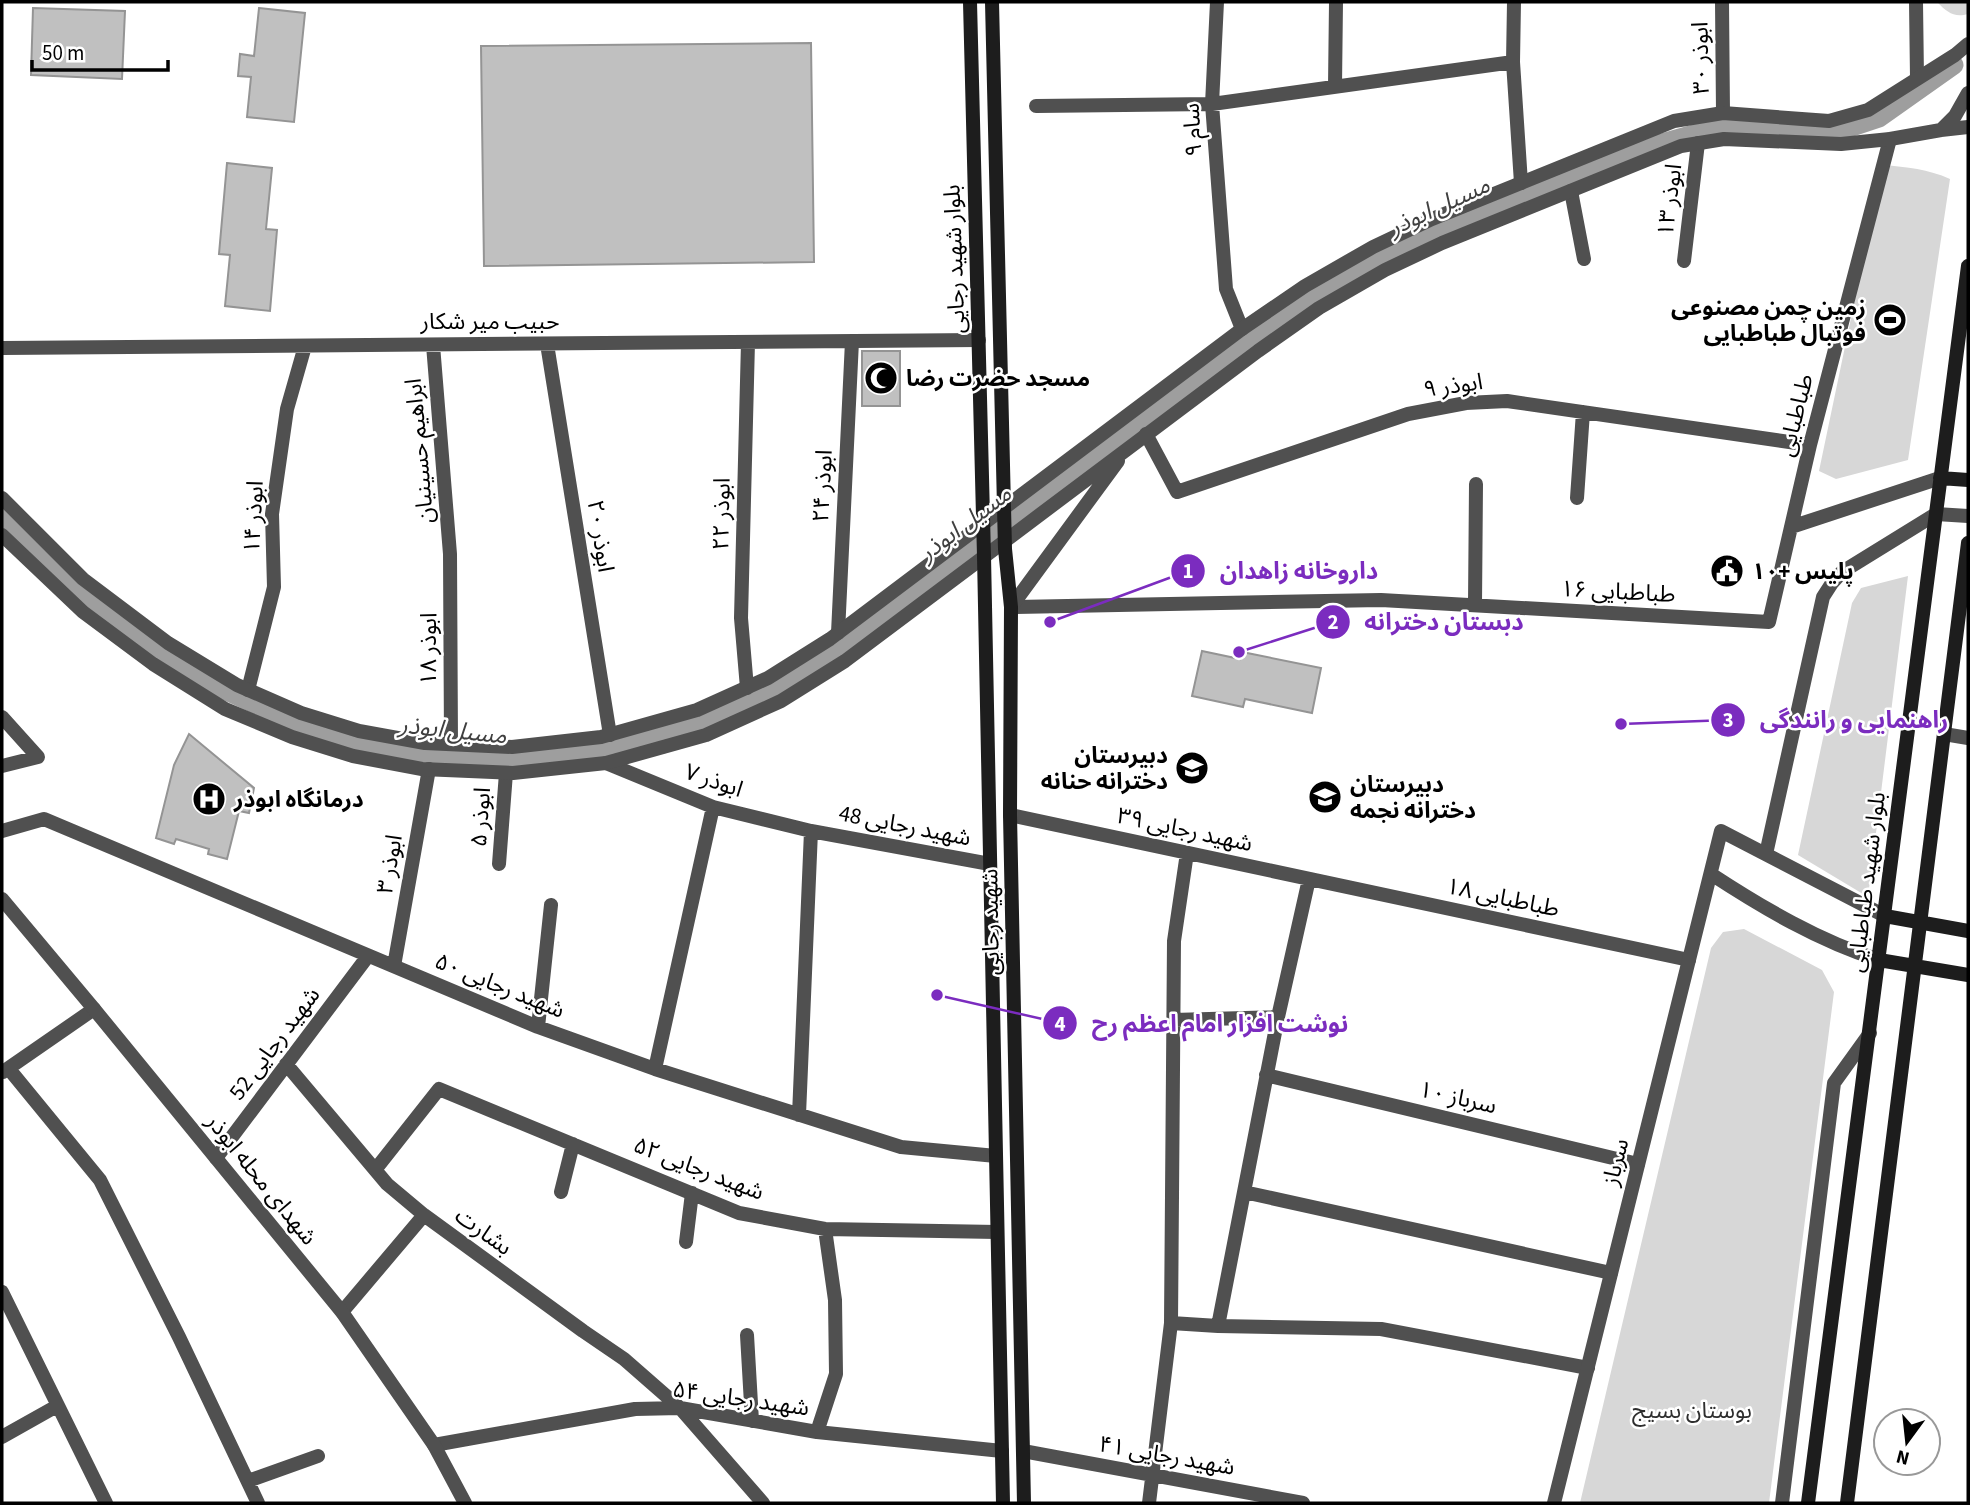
<svg xmlns="http://www.w3.org/2000/svg" width="1970" height="1505" viewBox="0 0 1970 1505" font-family="'Source Sans 3','Noto Sans Arabic',sans-serif">
<style>
.green{fill:#d7d7d7}
.lines{fill:none;stroke-linecap:round;stroke-linejoin:round}
.canal{stroke:#9e9e9e;stroke-width:19}
.building{fill:#c0c0c0;stroke:#949494;stroke-width:2}
.minor{stroke:#505050;stroke-width:14}
.tertiary{stroke:#505050;stroke-width:14}
.secondary{stroke:#1d1d1d;stroke-width:14}
.labels{text-anchor:middle;stroke-width:5;stroke-linejoin:round;paint-order:stroke}
.street-label{font-size:23px;fill:#000;stroke:#fff}
.poi-label{font-size:23px;font-weight:bold;fill:#000;stroke:#fff;text-anchor:start}
.park-label{font-size:23px;fill:#2e2e2e;stroke:#fff}
.water-label{font-size:24px;font-style:italic;fill:#3f3f3f;stroke:#fff}
.leader{fill:none;stroke:#7b2cbf;stroke-width:2.5}
.callout-dot{fill:#7b2cbf;stroke:#fff;stroke-width:2.5}
.mark-label{font-size:21px;text-anchor:middle;font-weight:bold;fill:#fff}
.callout-label{font-size:24px;text-anchor:middle;font-weight:bold;fill:#7b2cbf;stroke:#fff;stroke-width:5;stroke-linejoin:round;paint-order:stroke}
</style>
<rect width="100%" height="100%" fill="#fff"/>
<path class="green" d="M1937,2H1968V14C1954,18 1947,12 1937,2Z
M1883,165C1907,167 1928,169 1950,179L1908,460L1836,479L1819,471Z
M1908,576L1868,897L1798,855L1852,603L1861,588Z
M1744,929L1822,970L1834,992L1769,1503H1580L1711,948L1723,932Z"/>
<g class="lines">
<path class="canal" d="M2,515L85,599L153,648L218,687L294,722L364,744L432,756L519,761L577,754L664,732L723,714L771,692L831,654L1016,517L1198,378L1346,277L1491,207L1620,155L1726,125L1828,135L1879,118L1954,65"/>
</g>
<path class="building" d="M33,8L125,11L122,79L31,75Z
M259,8L305,13L294,122L247,117L251,77L238,76L240,54L254,56Z
M811,43L814,262L484,266L481,46Z
M227,163L272,168L266,229L277,230L270,311L225,306L230,255L219,254Z
M862,351H900V406H862Z
M1202,651L1240,659L1242,652L1321,668L1312,713L1245,699L1243,707L1192,696Z
M189,734L254,788L249,813L239,811L227,859L208,854L209,849L176,839L174,844L156,838L174,765Z"/>
<g class="lines">
<path class="minor" d="M1217,2L1212,104L1226,289L1242,329
M1514,2L1513,62L1521,183
M1722,2L1723,113
M1916,2L1917,78
M1335,86L1336,2
M1036,106L1212,104L1513,62
M1571,191L1584,259
M1684,261L1698,143
M547,344L610,735
M433,345L450,554L451,744
M2,348L979,340
M1146,434L1177,492L1408,414L1466,403L1507,401L1810,445
M1577,498L1583,412
M1791,527L1940,478
M1475,605L1476,484
M1011,607L1381,600L1769,622L1810,445L1890,139
M838,633L852,341
M747,688L741,618L748,342
M248,690L274,587L272,514L287,409L305,346
M2,717L38,757L2,766
M1944,734L1968,738
M606,763L713,807L811,831L990,864
M1010,815L1689,960
M2,831L44,819L538,1027L655,1069L901,1147L996,1156
M499,864L506,773
M394,966L429,769
M1173,1020L1278,1017
M538,1027L551,905
M286,1064L387,1184L424,1215L583,1331L624,1359L680,1408L763,1503
M9,1069L100,1180L179,1337L258,1503
M655,1069L713,807
M3,1072L94,1009
M1266,1075L1638,1164
M799,1115L811,831
M216,1158L368,956
M375,1170L439,1089L739,1213L825,1229L997,1232
M561,1192L573,1144
M1244,1192L1611,1273
M686,1242L692,1193
M2,1292L106,1503
M342,1312L424,1215
M1171,1323L1218,1326L1381,1329L1588,1368
M1218,1326L1278,1017L1309,879
M747,1335L752,1421
M817,1432L836,1374L835,1300L825,1229
M2,1437L57,1406
M434,1445L635,1409L680,1408L817,1432L1002,1451
M1023,1451L1303,1503
M248,1481L318,1456
M1149,1503L1171,1323L1174,941L1187,853
M1782,1503L1834,1083L1870,1033"/>
<path class="tertiary" d="M1941,130L1955,116L1968,93
M2,498L83,579L168,643L237,685L301,713L359,731L425,743L512,747L601,737L697,710L768,678L830,639L1242,329L1305,286L1373,247L1432,219L1674,121L1723,113L1829,121L1868,110L1955,55L1968,44
M2,535L83,612L153,664L225,709L292,737L353,756L422,769L513,773L606,763L706,735L781,701L845,661L1258,351L1319,308L1385,270L1442,243L1681,146L1724,139L1841,144L1890,139L1941,130L1968,127
M1011,607L1118,461
M1766,854L1823,597L1832,583L1842,572L1936,514L1968,516
M1711,874C1763,908 1819,941 1879,960
M2,899L94,1009L342,1312L434,1445L465,1503
M1554,1503L1721,831L1885,916"/>
<path class="secondary" d="M970,2L984,556L1003,1503
M992,2L1005,549L1011,607L1010,815L1024,1503
M1940,478L1968,480
M1885,916L1968,931
M1879,960L1968,975
M1808,1503L1968,266
M1847,1503L1968,543"/>
</g>
<defs>
<symbol id="stadium-disc" viewBox="-11 -11 22 22"><circle r="9.5" fill="#000" stroke="#fff"/><path d="M0-5a6.5 5 0 1 0 0 10a6.5 5 0 1 0 0-10ZM-3.5-1.8h7v3.6h-7Z" fill="#fff"/></symbol>
<symbol id="mosque-disc" viewBox="-11 -11 22 22"><circle r="9.5" fill="#000" stroke="#fff"/><path d="M3.5-4.9A6 6 0 1 0 3.5 4.9A5 5 0 1 1 3.5-4.9Z" fill="#fff"/></symbol>
<symbol id="civic-disc" viewBox="-11 -11 22 22"><circle r="9.5" fill="#000" stroke="#fff"/><path d="M-.6-6.5H3V-4.5H.6V-3L4-1V1h2V6H-6V1h2V-1L-.6-3ZM-1.2 2.5V6h2.4V2.5Z" fill="#fff"/></symbol>
<symbol id="school-disc" viewBox="-11 -11 22 22"><circle r="9.5" fill="#000" stroke="#fff"/><path d="M0-5L7-2L0 1L-7-2ZM-4 1L0 2.5L4 1V4Q0 6-4 4Z" fill="#fff"/></symbol>
<symbol id="hospital-disc" viewBox="-11 -11 22 22"><circle r="9.5" fill="#000" stroke="#fff"/><path d="M-5-5h3v3.5h4V-5h3V5h-3V1.5h-4V5h-3Z" fill="#fff"/></symbol>
</defs>
<g fill-rule="evenodd">
<use href="#stadium-disc" x="1871" y="301" width="38" height="38"/>
<use href="#mosque-disc" x="862" y="359" width="38" height="38"/>
<use href="#civic-disc" x="1708" y="552" width="38" height="38"/>
<use href="#school-disc" x="1173" y="749" width="38" height="38"/>
<use href="#school-disc" x="1306" y="778" width="38" height="38"/>
<use href="#hospital-disc" x="190" y="780" width="38" height="38"/>
</g>
<g class="labels">
<g class="street-label">
<text transform="translate(1700 58) rotate(-91)" y="8">ابوذر ۳۰</text>
<text transform="translate(1192 130) rotate(-93)" y="8">سام ۹</text>
<text transform="translate(1669 200) rotate(-83)" y="8">ابوذر ۱۳</text>
<text transform="translate(954 259) rotate(-92)" y="8">بلوار شهید رجایی</text>
<text x="490" y="329">حبیب میر شکار</text>
<text transform="translate(1453 385) rotate(-8)" y="8">ابوذر ۹</text>
<text transform="translate(1795 415) rotate(-76)" y="8">طباطبایی</text>
<text transform="translate(419 451) rotate(-95)" y="8">ابراهیم حسینیان</text>
<text transform="translate(822 486) rotate(-87)" y="8">ابوذر ۲۴</text>
<text transform="translate(721 514) rotate(-89)" y="8">ابوذر ۲۲</text>
<text transform="translate(253 517) rotate(-87)" y="8">ابوذر ۱۴</text>
<text transform="translate(601 536) rotate(81)" y="8">ابوذر ۲۰</text>
<text transform="translate(1618 591) rotate(3)" y="8">طباطبایی ۱۶</text>
<text transform="translate(428 649) rotate(-90)" y="8">ابوذر ۱۸</text>
<text transform="translate(714 780) rotate(19)" y="8">ابوذر ۷</text>
<text transform="translate(480 817) rotate(-86)" y="8">ابوذر ۵</text>
<text transform="translate(905 825) rotate(11)" y="8">شهید رجایی 48</text>
<text transform="translate(1185 829) rotate(12)" y="8">شهید رجایی ۳۹</text>
<text transform="translate(389 864) rotate(-80)" y="8">ابوذر ۳</text>
<text transform="translate(1866 882) rotate(-83)" y="8">بلوار شهید طباطبایی</text>
<text transform="translate(1503 897) rotate(12)" y="8">طباطبایی ۱۸</text>
<text transform="translate(990 922) rotate(-91)" y="8">شهید رجایی</text>
<text transform="translate(500 985) rotate(22)" y="8">شهید رجایی ۵۰</text>
<text transform="translate(274 1043) rotate(-53)" y="8">شهید رجایی 52</text>
<text transform="translate(1458 1097) rotate(13)" y="8">سرباز ۱۰</text>
<text transform="translate(1615 1162) rotate(-76)" y="8">سرباز</text>
<text transform="translate(699 1168) rotate(21)" y="8">شهید رجایی ۵۲</text>
<text transform="translate(262 1179) rotate(51)" y="8">شهدای محله ابوذر</text>
<text transform="translate(484 1231) rotate(36)" y="8">بشارت</text>
<text transform="translate(741 1398) rotate(8)" y="8">شهید رجایی ۵۴</text>
<text transform="translate(1167 1455) rotate(10)" y="8">شهید رجایی ۴۱</text>
</g>
<g class="poi-label">
<text x="1866" y="315" text-anchor="end">زمین چمن مصنوعی<tspan x="1866" dy="26">فوتبال طباطبایی</tspan></text>
<text x="906" y="386">مسجد حضرت رضا</text>
<text x="1752" y="579">پلیس +۱۰</text>
<text x="1168" y="763" text-anchor="end">دبیرستان<tspan x="1168" dy="26">دخترانه حنانه</tspan></text>
<text x="1350" y="792">دبیرستان<tspan x="1350" dy="26">دخترانه نجمه</tspan></text>
<text x="234" y="807">درمانگاه ابوذر</text>
</g>
<g class="park-label">
<text x="1692" y="1418">بوستان بسیج</text>
</g>
<g class="water-label">
<text transform="translate(1439 206) rotate(-25)" y="8">مسیل ابوذر</text>
<text transform="translate(965 523) rotate(-37)" y="8">مسیل ابوذر</text>
<text transform="translate(453 730) rotate(6)" y="8">مسیل ابوذر</text>
</g>
</g>
<path class="leader" d="M1050 622L1188 571M1239 652L1333 622M1621 724L1728 720M937 995L1060 1023"/>
<g class="callout-dot">
<circle cx="1050" cy="622" r="7"/>
<circle cx="1239" cy="652" r="7"/>
<circle cx="1621" cy="724" r="7"/>
<circle cx="937" cy="995" r="7"/>
<circle cx="1188" cy="571" r="18"/>
<circle cx="1333" cy="622" r="18"/>
<circle cx="1728" cy="720" r="18"/>
<circle cx="1060" cy="1023" r="18"/>
</g>
<g class="mark-label">
<text x="1188" y="578">1</text>
<text x="1333" y="629">2</text>
<text x="1728" y="727">3</text>
<text x="1060" y="1031">4</text>
</g>
<g class="callout-label">
<text x="1299" y="579">داروخانه زاهدان</text>
<text x="1444" y="630">دبستان دخترانه</text>
<text x="1854" y="728">راهنمایی و رانندگی</text>
<text x="1220" y="1032">نوشت افزار امام اعظم رح</text>
</g>
<rect width="1970" height="1505" fill="none" stroke="#000000" stroke-width="7"/>
<g transform="translate(1907 1442) rotate(195)"><circle r="33" fill="#ffffff" stroke="#999999" stroke-width="2"/>
<path d="M0-5L12 26L0 18L-12 26Z" fill="#000000"/>
<text y="-10" font-size="19" font-weight="bold" text-anchor="middle" fill="#000000">N</text>
</g>
<path d="M32 60v10h136v-10" fill="none" stroke="#000000" stroke-width="3.5"/>
<text x="42" y="60" font-size="21" fill="#000000" stroke="#ffffff" stroke-width="5" paint-order="stroke">50 m</text>
</svg>
